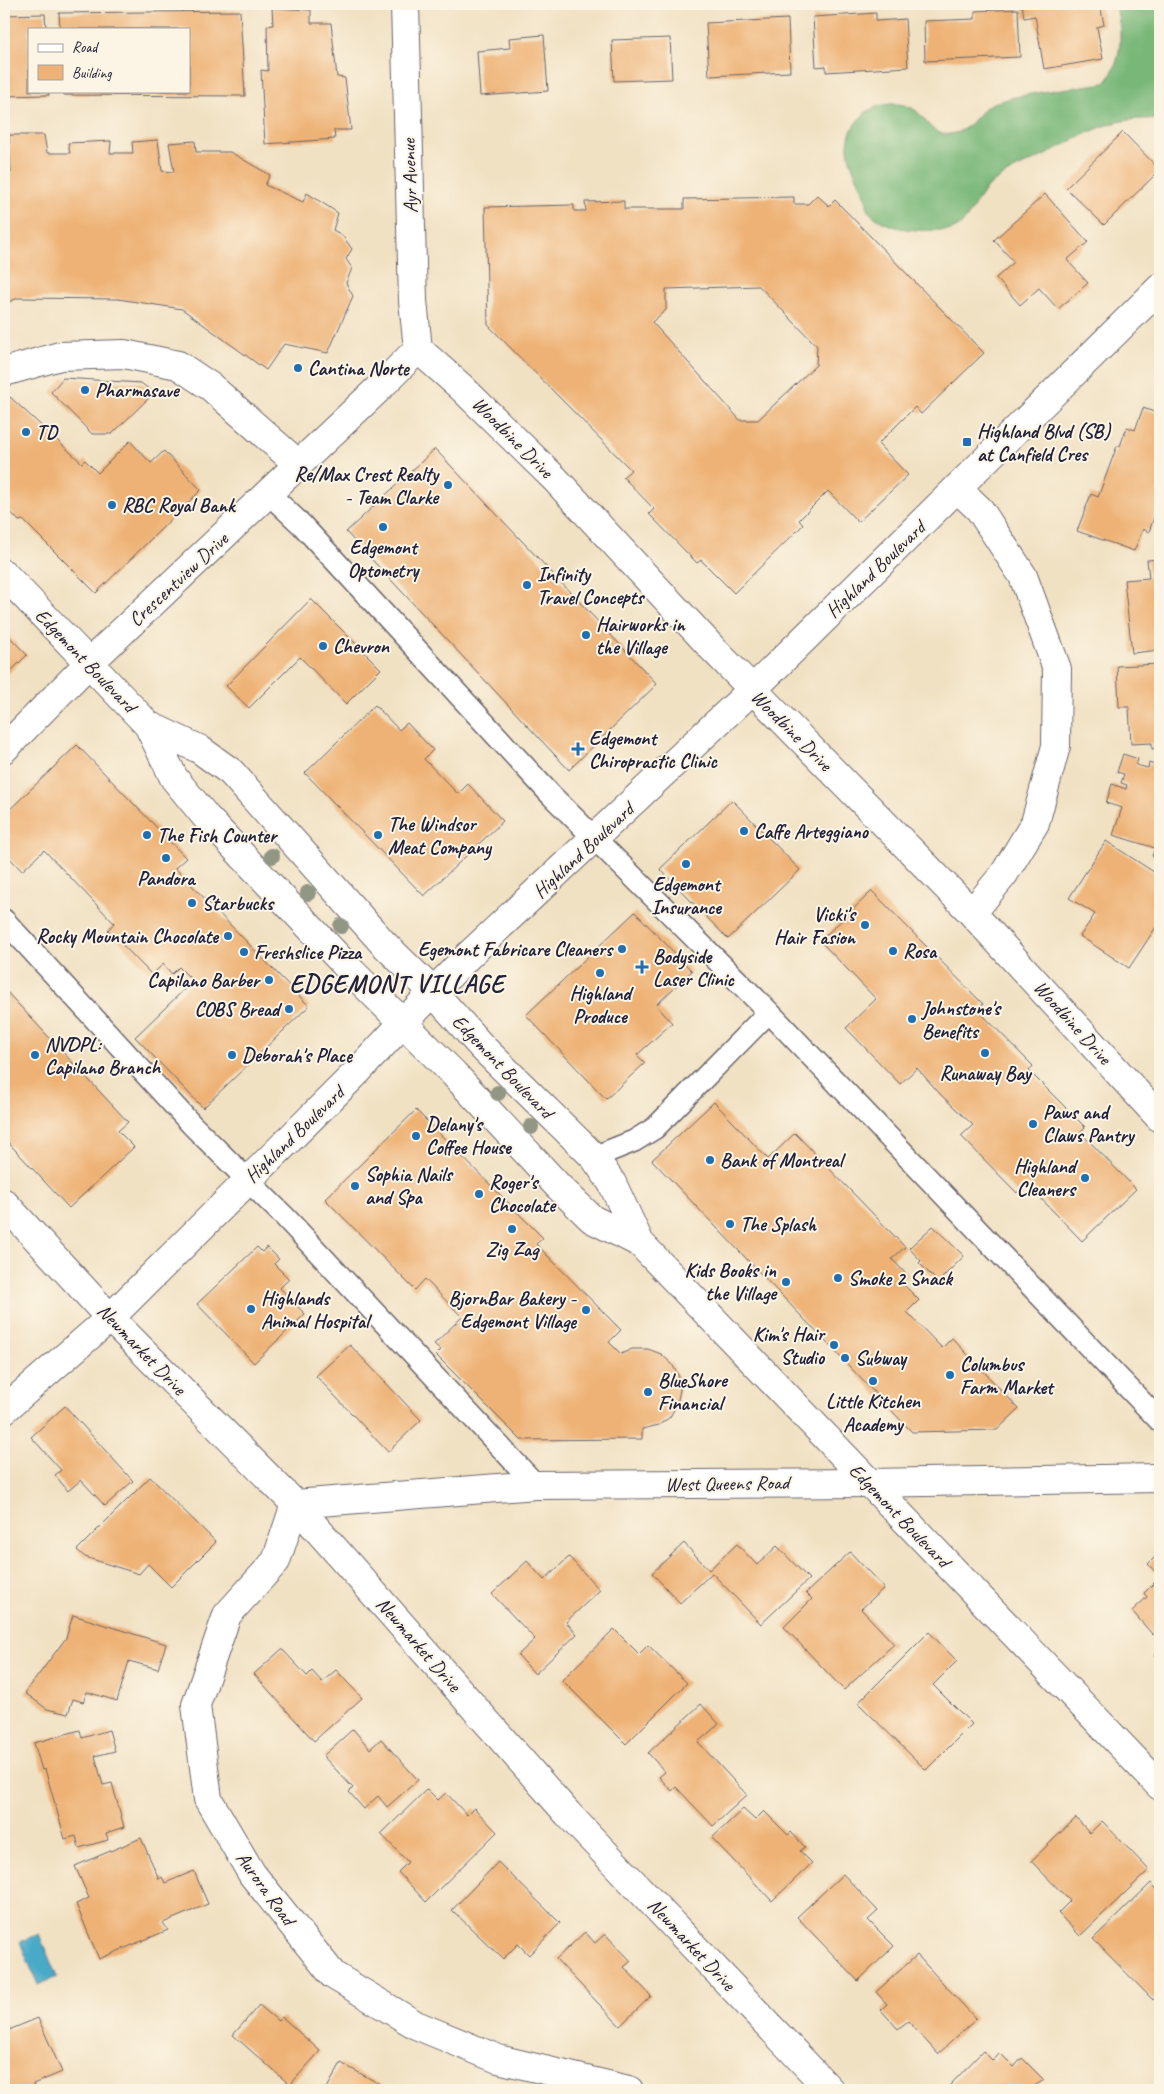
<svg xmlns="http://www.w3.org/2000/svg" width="1164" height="2094" viewBox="0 0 1164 2094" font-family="Caveat,sans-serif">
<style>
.forest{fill:#78b778;stroke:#4d6c5a}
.water{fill:#48aac8;stroke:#356682}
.building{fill:#eeb276;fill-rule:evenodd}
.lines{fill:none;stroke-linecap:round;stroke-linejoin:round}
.lane-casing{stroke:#6a656b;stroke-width:24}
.street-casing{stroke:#6a656b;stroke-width:30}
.secondary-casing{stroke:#6a656b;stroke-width:30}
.lane{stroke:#fff;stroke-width:21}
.street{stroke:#fff;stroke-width:28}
.secondary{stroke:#fff;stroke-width:28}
.tree{fill:#929685}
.poi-dot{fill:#1f6fb2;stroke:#fcf5e5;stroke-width:2}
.labels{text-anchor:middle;stroke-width:4;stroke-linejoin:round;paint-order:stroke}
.street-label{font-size:20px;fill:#22223b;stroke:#fcf5e5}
.poi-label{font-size:20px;font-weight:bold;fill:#22223b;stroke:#fcf5e5;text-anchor:start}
.district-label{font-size:25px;font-weight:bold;letter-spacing:1px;fill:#22223b;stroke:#fcf5e5}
</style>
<rect width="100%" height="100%" fill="#fcf5e5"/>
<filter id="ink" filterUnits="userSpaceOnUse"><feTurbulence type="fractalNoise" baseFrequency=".02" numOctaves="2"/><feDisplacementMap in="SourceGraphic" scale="10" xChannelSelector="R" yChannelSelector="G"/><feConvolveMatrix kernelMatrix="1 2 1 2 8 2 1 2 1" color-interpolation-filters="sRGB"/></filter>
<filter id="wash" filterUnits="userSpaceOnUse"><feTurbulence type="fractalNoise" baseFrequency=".0096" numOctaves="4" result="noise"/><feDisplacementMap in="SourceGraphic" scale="20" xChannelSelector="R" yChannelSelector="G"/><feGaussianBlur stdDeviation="1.12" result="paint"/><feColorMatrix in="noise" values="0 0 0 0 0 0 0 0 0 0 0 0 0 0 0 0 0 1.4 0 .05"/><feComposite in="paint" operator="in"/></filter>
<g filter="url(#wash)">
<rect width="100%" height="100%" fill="#f1e1c3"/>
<path class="forest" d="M1115,4H1160V120C1120,114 1087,132 1053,151C1029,164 1008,169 987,188C975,199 970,222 954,229C950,231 943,230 939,230C914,231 886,230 868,211C867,188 848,169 848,146C848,134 854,124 862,116C873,104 900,99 915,110C927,119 931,136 950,134C970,132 975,114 989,105C994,102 1002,101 1007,99C1040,91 1072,88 1105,83C1123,62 1123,29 1115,4Z"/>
<path class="water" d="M39,1934L57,1977L38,1985L20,1942Z"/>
<g id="blocks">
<path class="building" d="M1022,4H1100L1104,25L1097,27L1103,59L1044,69L1035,16L1024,18Z
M272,8L311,10V23H331L337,77L345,78L351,130H334L335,139L265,144L261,70L268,71L267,26L273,25Z
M1018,9L1020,57L925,61L924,21L975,19V11Z
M240,11L245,96L64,95V91H189V29H60L59,13Z
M876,13V21L905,19L908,67L826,72V66L816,67L813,17Z
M45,14L46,29H29V91H48L49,95L4,96V15Z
M788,19L790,72L709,76L706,23Z
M544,35L548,91L480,96L477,51L510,48L509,38Z
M670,38L672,79L614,81L612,40Z
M1123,132L1160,170L1104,225L1066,188Z
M9,135H44L47,153H70L68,143L111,141L110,153H133L132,142L158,140L162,171L174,172L169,143L195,141L196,152H230L270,175L265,185L303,202L307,193L338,213L333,230L342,235L352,249L346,259L352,268L346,283L353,296L328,353L284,344L266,370L182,309L118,299L18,298L4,304V172L11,173Z
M1045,194L1088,242L1067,260L1088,283L1058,309L1039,288L1020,305L996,278L1014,262L994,240Z
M817,195L829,206L835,200L984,353L921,414L915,407L878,444L908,475L858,522L828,491L799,520L803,525L734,593L701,560L697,563L649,514L654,509L623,477L631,470L488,325L485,207L574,205V211H586L585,202L624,201V209H684V199L794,197V204H808ZM759,286L817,346L816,365L758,420H740L652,322L666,310V289Z
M63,378L141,383L154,393L112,434H92L51,392Z
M10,397L82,463L85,460L98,473L130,441L151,463L164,451L201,490L96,593L23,520L19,521L4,505V401Z
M1143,408L1160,414V500L1149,532L1143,529L1134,551L1077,531L1091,494L1098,497L1117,446H1120L1127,427L1135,430Z
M435,449L657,684L569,770L346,532Z
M1160,559V650L1132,653L1124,580L1149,578L1147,560Z
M311,599L381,669L346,704L300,657L249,708L226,686Z
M4,631L27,655L4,678Z
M1160,664V748L1152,749V743L1131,744L1129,707H1119L1117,666Z
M375,705L399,730L407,723L433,750L424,759L458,794L468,784L503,821L424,896L305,773Z
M77,745L186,858L175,868L309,1006L203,1108L135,1037L193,981L179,967L172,974L163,964L152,975L108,930L114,923L44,850L22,871L4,852V815Z
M1123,754L1138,759L1136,765L1148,768L1149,763L1160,767V858L1152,856L1155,848L1113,835L1122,808L1106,803L1112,784L1126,789L1127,785L1121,783L1124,774L1117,772Z
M732,800L800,870L728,939L660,869Z
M1106,841L1160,876V921L1129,968L1080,936L1095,914L1069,898Z
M872,891L983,1004L978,1010L1033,1066L1029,1071L1085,1127L1080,1132L1136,1189L1082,1241L1026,1183L1017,1193L961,1136L973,1125L941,1095L917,1068L900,1084L846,1028L876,999L820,941Z
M635,912L692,971L656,1005L672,1023L637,1055L645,1063L606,1099L526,1015Z
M4,989L128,1122L118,1131L134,1147L69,1208L4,1138Z
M714,1102L768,1159L795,1133L905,1247L892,1259L907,1275L900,1281L919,1300L907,1312L942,1348L952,1338L1019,1409L997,1430L912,1432L652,1160Z
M416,1110L543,1238L536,1244L621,1330L609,1342L621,1354L632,1349H648L661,1354L672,1364L679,1377L680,1390L677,1404L670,1417L659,1425L642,1429V1439L521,1440L436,1355L441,1350L434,1344L462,1317L425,1279L415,1290L325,1199Z
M933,1226L964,1256L938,1282L919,1263L921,1261L909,1248Z
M257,1247L262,1252L267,1247L279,1259L274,1264L289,1279L280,1288L305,1314L254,1363L197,1304Z
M350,1345L421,1420L388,1452L316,1376Z
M65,1406L133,1481L105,1506L81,1480L68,1491L55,1475L61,1470L31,1437Z
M150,1477L216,1542L171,1587L148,1564L139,1574L85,1557L77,1550Z
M684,1543L709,1570L737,1544L757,1565L777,1546L809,1579L761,1624L712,1573L680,1603L652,1573Z
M850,1552L884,1588L861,1609L894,1644L844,1690L784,1627L812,1599L806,1593Z
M1160,1552V1628L1153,1635L1132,1611L1147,1597L1144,1593L1160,1577L1148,1564Z
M569,1557L600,1590L566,1622L577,1634L535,1674L518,1655L535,1639L492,1594L527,1561L544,1580Z
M73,1615L166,1644L158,1669L129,1661L117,1701L87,1692L83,1702L73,1699L68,1714L47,1709L25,1693L66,1638Z
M614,1629L639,1654L648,1645L687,1683L626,1744L562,1680Z
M929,1632L957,1661L933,1685L972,1724L926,1770L858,1703Z
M282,1649L307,1676L312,1671L322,1682L336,1670L362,1698L314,1741L254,1674Z
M1160,1650V1661L1155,1655Z
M701,1704L719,1724L698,1742L747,1795L713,1826L676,1787L672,1791L659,1777L665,1772L648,1753Z
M353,1729L370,1749L381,1739L418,1780L387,1807L378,1796L364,1809L349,1792L353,1788L323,1756Z
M80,1730L82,1738L109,1730L115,1751L95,1756L103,1785L112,1783L124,1827L106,1833L108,1840L79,1848L76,1836L65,1839L45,1769L42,1770L34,1743Z
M427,1789L438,1800L446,1793L467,1815L474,1808L497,1832L426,1902L398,1872L408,1862L381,1834Z
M743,1809L755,1820L764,1811L788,1835L791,1832L805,1847L800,1851L812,1863L772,1901L712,1838Z
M1076,1818L1090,1833L1102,1821L1149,1870L1080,1936L1058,1913L1070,1901L1031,1861Z
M141,1838L159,1879L162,1877L165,1883L194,1871L208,1904L163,1923L168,1930L99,1959L76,1904L89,1898L75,1866Z
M498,1862L560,1923L529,1955L518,1944L503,1959L452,1910Z
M843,1874L878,1911L868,1920L894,1946L858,1981L797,1917Z
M1151,1883L1160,1893V1992L1153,2000L1093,1939Z
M585,1932L595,1943L605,1934L631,1961L624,1967L651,1996L620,2026L556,1959Z
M917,1955L976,2019L938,2054L908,2021L898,2029L881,2010L887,2004L876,1992Z
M259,2005L278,2021L282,2017L320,2051L290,2085L233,2035Z
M38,2018L62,2072L33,2084L36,2090H4V2019L9,2030Z
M983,2051L993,2061L1000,2053L1014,2067L1022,2058L1044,2080L1028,2090H953L949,2086Z
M341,2063L391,2090H326Z"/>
</g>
</g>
<g filter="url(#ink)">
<use href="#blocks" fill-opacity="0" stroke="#6a656b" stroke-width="1"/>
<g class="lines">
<defs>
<path id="lane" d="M268,493L302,525L551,795L769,1012L1160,1421
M4,920L192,1125L285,1217L536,1485
M594,1157L634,1141L655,1128L769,1012"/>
<path id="street" d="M405,4L413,301L418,349
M418,349L461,387L555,479L714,650L972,913L1160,1118
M4,372L60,356L124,354L178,365L211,387L298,464
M957,488L980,510L1023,576L1057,669L1056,746L1035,823L1004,874L972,913
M4,749L89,663L377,390L418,349
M4,1203L110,1318L295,1504L568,1814L830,2090
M4,1410L110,1318L359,1070L403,1023
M295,1504L276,1561L227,1615L196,1705L208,1799L252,1874L333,1975L416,2025L498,2059L629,2090
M295,1504L536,1485L869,1483"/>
<path id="secondary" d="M4,574L148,725L174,778L206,817L353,973L454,1074L558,1186L592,1219L640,1243
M148,725L199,749L231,772L383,943L432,991L482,1047L594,1157L612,1183L640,1243L1160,1786
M403,1023L469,955L752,690L1160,288
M869,1483L1160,1478"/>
</defs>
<use href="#lane" class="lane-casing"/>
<use href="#street" class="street-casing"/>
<use href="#secondary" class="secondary-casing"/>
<use href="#lane" class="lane"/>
<use href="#street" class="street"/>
<use href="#secondary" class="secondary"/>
</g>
<g class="tree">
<circle cx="272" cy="856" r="8"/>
<circle cx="308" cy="893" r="8"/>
<circle cx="341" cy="926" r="8"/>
<circle cx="498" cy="1093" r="8"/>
<circle cx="531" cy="1127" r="8"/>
</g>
</g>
<g class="poi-dot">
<circle cx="298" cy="368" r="5"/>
<circle cx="85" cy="390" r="5"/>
<circle cx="26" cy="432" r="5"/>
<rect x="962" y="437" width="10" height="10" rx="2.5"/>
<circle cx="448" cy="485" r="5"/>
<circle cx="112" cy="505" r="5"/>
<circle cx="383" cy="527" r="5"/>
<circle cx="527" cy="585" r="5"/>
<circle cx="586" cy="635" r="5"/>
<circle cx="323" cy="646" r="5"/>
<path d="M575.5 741.5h5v5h5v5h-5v5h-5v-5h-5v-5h5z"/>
<circle cx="744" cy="831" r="5"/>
<circle cx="147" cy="835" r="5"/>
<circle cx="378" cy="835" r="5"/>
<circle cx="166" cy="858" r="5"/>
<circle cx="686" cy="864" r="5"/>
<circle cx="192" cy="903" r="5"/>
<circle cx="865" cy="925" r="5"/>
<circle cx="228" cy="936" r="5"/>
<circle cx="622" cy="949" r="5"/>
<circle cx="893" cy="951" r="5"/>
<circle cx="244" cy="952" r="5"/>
<path d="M639.5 959.5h5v5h5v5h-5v5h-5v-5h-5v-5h5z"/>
<circle cx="600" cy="973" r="5"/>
<circle cx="269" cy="980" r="5"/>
<circle cx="289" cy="1009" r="5"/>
<circle cx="912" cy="1019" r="5"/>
<circle cx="985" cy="1053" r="5"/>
<circle cx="35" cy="1055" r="5"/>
<circle cx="232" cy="1055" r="5"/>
<circle cx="1033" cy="1124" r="5"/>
<circle cx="416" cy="1136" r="5"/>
<circle cx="710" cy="1160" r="5"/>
<circle cx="1085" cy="1178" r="5"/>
<circle cx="355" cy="1186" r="5"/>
<circle cx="479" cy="1194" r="5"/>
<circle cx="730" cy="1224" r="5"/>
<circle cx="512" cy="1229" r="5"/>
<circle cx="838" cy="1278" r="5"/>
<circle cx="786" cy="1282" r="5"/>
<circle cx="251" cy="1309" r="5"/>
<circle cx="586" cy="1310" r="5"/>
<circle cx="834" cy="1345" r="5"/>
<circle cx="845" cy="1358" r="5"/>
<circle cx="950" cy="1375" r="5"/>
<circle cx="873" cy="1381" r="5"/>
<circle cx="648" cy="1392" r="5"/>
</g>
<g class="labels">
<g class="street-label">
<text transform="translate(409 176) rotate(-92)" y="7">Ayr Avenue</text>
<text transform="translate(513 437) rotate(45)" y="7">Woodbine Drive</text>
<text transform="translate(875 569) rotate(-44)" y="7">Highland Boulevard</text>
<text transform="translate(178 579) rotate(-43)" y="7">Crescentview Drive</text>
<text transform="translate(86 660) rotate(46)" y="7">Edgemont Boulevard</text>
<text transform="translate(792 730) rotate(45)" y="7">Woodbine Drive</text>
<text transform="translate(583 850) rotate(-43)" y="7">Highland Boulevard</text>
<text transform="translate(1073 1022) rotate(48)" y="7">Woodbine Drive</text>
<text transform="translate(503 1066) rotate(46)" y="7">Edgemont Boulevard</text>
<text transform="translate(294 1134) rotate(-44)" y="7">Highland Boulevard</text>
<text transform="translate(142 1349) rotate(46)" y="7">Newmarket Drive</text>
<text transform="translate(727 1483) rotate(-1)" y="7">West Queens Road</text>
<text transform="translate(900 1515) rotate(46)" y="7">Edgemont Boulevard</text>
<text transform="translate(419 1644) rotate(49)" y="7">Newmarket Drive</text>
<text transform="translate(266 1888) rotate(54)" y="7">Aurora Road</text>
<text transform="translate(692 1944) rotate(47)" y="7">Newmarket Drive</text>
</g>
<g class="poi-label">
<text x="308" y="375">Cantina Norte</text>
<text x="95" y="397">Pharmasave</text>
<text x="977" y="438">Highland Blvd (SB)<tspan x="977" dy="23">at Canfield Cres</tspan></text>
<text x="36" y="439">TD</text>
<text x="438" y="481" text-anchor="end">Re/Max Crest Realty<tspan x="438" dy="23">- Team Clarke</tspan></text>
<text x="122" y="512">RBC Royal Bank</text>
<text x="383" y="554" text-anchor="middle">Edgemont<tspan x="383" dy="23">Optometry</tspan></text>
<text x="537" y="581">Infinity<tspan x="537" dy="23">Travel Concepts</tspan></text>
<text x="596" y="631">Hairworks in<tspan x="596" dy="23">the Village</tspan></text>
<text x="333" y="653">Chevron</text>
<text x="589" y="745">Edgemont<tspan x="589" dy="23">Chiropractic Clinic</tspan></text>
<text x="388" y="831">The Windsor<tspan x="388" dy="23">Meat Company</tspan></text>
<text x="754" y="838">Caffe Arteggiano</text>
<text x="157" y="842">The Fish Counter</text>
<text x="166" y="885" text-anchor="middle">Pandora</text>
<text x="686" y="891" text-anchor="middle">Edgemont<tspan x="686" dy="23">Insurance</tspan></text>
<text x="202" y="910">Starbucks</text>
<text x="855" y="921" text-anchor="end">Vicki's<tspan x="855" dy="23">Hair Fasion</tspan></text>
<text x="218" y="943" text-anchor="end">Rocky Mountain Chocolate</text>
<text x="612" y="956" text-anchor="end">Egemont Fabricare Cleaners</text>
<text x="903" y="958">Rosa</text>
<text x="254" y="959">Freshslice Pizza</text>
<text x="653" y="963">Bodyside<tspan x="653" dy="23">Laser Clinic</tspan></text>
<text x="259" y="987" text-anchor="end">Capilano Barber</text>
<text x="600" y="1000" text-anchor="middle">Highland<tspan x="600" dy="23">Produce</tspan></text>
<text x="922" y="1015">Johnstone's<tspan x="922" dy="23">Benefits</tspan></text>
<text x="279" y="1016" text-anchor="end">COBS Bread</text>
<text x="45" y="1051">NVDPL:<tspan x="45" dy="23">Capilano Branch</tspan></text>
<text x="242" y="1062">Deborah's Place</text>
<text x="985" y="1080" text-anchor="middle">Runaway Bay</text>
<text x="1043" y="1119">Paws and<tspan x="1043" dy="23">Claws Pantry</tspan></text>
<text x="426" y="1131">Delany's<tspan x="426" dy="23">Coffee House</tspan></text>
<text x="720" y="1167">Bank of Montreal</text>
<text x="1075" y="1173" text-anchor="end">Highland<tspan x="1075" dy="23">Cleaners</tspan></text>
<text x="365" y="1181">Sophia Nails<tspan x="365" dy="23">and Spa</tspan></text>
<text x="489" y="1189">Roger's<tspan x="489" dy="23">Chocolate</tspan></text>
<text x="740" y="1231">The Splash</text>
<text x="512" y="1256" text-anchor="middle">Zig Zag</text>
<text x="776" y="1277" text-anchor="end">Kids Books in<tspan x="776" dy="23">the Village</tspan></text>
<text x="848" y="1285">Smoke 2 Snack</text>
<text x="261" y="1305">Highlands<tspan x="261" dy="23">Animal Hospital</tspan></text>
<text x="576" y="1305" text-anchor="end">BjornBar Bakery -<tspan x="576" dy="23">Edgemont Village</tspan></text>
<text x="824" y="1341" text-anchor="end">Kim's Hair<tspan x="824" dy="23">Studio</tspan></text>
<text x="855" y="1365">Subway</text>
<text x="960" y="1371">Columbus<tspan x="960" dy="23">Farm Market</tspan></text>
<text x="658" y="1387">BlueShore<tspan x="658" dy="23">Financial</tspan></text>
<text x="873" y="1408" text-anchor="middle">Little Kitchen<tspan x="873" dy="23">Academy</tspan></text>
</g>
<g class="district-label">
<text x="397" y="992">EDGEMONT VILLAGE</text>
</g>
</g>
<rect width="1164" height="2094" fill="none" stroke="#fcf5e5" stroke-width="20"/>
<rect x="28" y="28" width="162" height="65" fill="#fcf5e5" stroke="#a5a1a1"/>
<rect x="38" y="44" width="25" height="8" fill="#ffffff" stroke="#a5a1a1"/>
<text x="72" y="52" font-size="15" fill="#22223b">Road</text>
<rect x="38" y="65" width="25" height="15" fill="#eeb276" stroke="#a5a1a1"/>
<text x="72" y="78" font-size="15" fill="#22223b">Building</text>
</svg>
